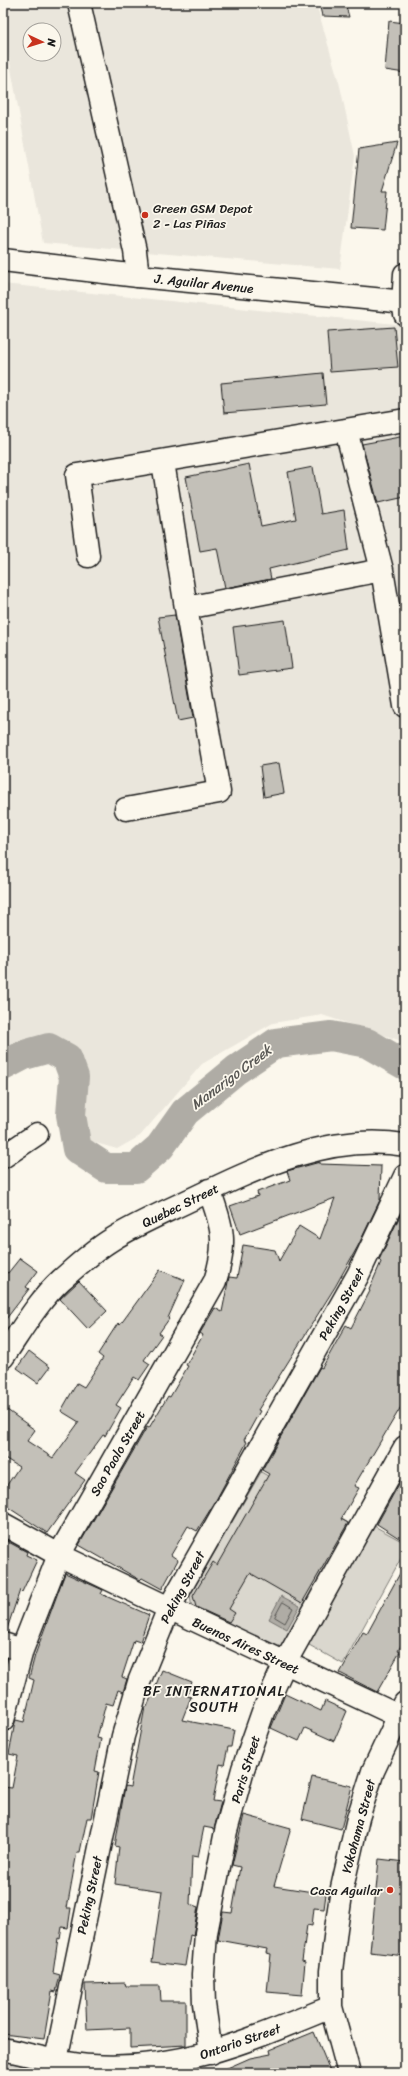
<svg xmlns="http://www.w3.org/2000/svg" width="408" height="2076" viewBox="0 0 408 2076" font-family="Sriracha,sans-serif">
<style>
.built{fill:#eae6dc;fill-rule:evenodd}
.green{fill:#dad7ce;stroke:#7b7a75}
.water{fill:#afaca5;stroke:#74726e}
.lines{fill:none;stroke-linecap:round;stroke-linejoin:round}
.shore{stroke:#575653;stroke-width:1}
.river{stroke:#afaca5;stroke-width:30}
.building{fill:#c3c0b8;stroke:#1c1c1c}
.minor-casing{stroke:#1c1c1c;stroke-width:25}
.major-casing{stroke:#1c1c1c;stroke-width:25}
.minor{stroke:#fbf7ec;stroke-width:22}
.major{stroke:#fbf7ec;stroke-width:22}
.poi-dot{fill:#c8321e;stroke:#fbf7ec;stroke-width:1.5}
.labels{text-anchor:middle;stroke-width:3.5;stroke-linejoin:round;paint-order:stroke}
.poi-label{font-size:13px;fill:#1c1c1c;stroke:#fbf7ec;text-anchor:start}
.street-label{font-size:13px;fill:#1c1c1c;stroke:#fbf7ec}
.water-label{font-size:14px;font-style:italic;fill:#575653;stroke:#fbf7ec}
.neighbourhood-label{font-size:14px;letter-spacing:1px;fill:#1c1c1c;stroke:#fbf7ec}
</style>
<rect width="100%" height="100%" fill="#fbf7ec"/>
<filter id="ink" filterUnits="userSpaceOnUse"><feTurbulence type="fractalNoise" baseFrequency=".025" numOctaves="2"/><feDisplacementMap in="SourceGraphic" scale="8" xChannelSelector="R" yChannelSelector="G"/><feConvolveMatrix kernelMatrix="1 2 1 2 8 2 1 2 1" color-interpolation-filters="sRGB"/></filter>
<g filter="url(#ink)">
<path class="built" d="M3,3H316L340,86L355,156L340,269L43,243L3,25ZM30,30H54V54H30Z
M3,284L405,325V1042L322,1015L273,1023L202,1064L140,1136L117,1149L89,1141L82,1121L74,1077L67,1058L49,1048L24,1055L3,1066Z"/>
<path class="green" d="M261,1472L352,1525L280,1653L192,1610L190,1595Z
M367,1522L405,1543V1551L343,1664L302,1641Z
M3,2060L34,2069L33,2073H3Z"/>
<path class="water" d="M281,1596L300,1606L287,1629L269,1619Z"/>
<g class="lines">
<path class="shore" d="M283,1602L293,1608L285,1623L275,1617Z"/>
<path class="river" d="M3,1066L24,1055L49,1048L67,1058L74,1077L71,1115L77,1149L106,1168H136L160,1147L185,1112L236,1070L276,1043L331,1036L367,1043L405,1065"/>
</g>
<path class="building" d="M319,3H345L349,17L322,16Z
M389,21L405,23V73L385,70Z
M397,143L382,191H387L383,230L351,228L359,149Z
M394,327L398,367L330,372L327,332Z
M323,373L326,404L224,413L221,383Z
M405,436V497L378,503L362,444Z
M249,464L261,526L296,519L288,472L313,467L321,514L344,510L349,550L269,569L271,579L225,588L217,548L200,551L186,477Z
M175,615L193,718L178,721L158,617Z
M285,620L292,668L239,675L233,627Z
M279,763L284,793L264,797L260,766Z
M320,1162V1164L381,1166L380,1200L358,1246L335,1287L258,1410L260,1411L244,1440L247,1442L215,1502L197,1531L188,1526L171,1555L178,1560L162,1589L142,1578L140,1580L79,1545L147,1427L149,1428L168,1396L170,1397L188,1366L186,1365L203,1335L200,1333L215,1308L222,1312L229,1277L237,1278L243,1245L275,1250L279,1261L299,1226L320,1239L335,1198L240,1234L230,1206L258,1196L257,1192L290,1180L287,1171Z
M405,1205V1400L354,1486L359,1488L341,1519L348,1523L302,1603L250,1573L229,1609L235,1613L229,1622L196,1607L193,1596L213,1562L217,1565L269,1474L262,1470L320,1367L322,1368L346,1325L351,1328L370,1291L369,1290L381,1262L379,1260Z
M20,1258L38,1271L26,1287L29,1289L3,1323V1270L8,1273Z
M160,1270L185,1280L168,1318L169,1319L159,1333L162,1335L144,1360L150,1364L139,1380L134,1377L116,1405L121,1408L105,1436L103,1435L75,1473L85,1480L47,1533L3,1504V1491L19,1467L3,1457V1407L35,1430L27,1441L53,1458L79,1422L61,1411L77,1383L84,1387L103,1358L98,1354L118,1323L120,1325Z
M79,1281L107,1311L88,1329L60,1299Z
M29,1351L50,1367L38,1383L17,1368Z
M405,1473V1542L377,1524Z
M3,1539L27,1552L26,1555L37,1560L22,1592L20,1590L6,1632H3Z
M405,1564V1638L398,1651L400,1652L377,1692L340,1673L363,1632L367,1634Z
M65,1573L103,1590L101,1594L149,1615L140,1642L134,1640L122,1677L127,1679L123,1692L118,1690L113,1705L106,1703L97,1738L101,1739L95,1771L99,1772L91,1818H87L80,1852H77L67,1908H71L68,1928L62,1927L60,1939L58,1938L53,1973L60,1975L56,1992L52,1991L44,2039L3,2034V1787L12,1788L18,1756L9,1754L15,1722L16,1720L24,1722L34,1680L29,1678L35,1655Z
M162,1670L192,1682L187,1696L191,1697L182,1720L234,1730L231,1747H228L224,1765L220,1764L213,1801L221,1802L214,1829L204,1827L198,1857L192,1856L190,1904L198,1907L193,1936L190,1935L185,1966L152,1962L162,1891L115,1884L119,1847L115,1846L125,1786L130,1787L145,1707H147Z
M285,1694L321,1711L325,1701L347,1711L334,1741L305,1728L299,1741L271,1728Z
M312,1777L352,1786L341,1829L302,1819Z
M244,1815L291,1828L274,1886L326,1894L324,1909L314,1908L312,1926L307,1925L302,1961L305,1962L302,1995L267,1992L271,1954L266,1953L267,1949L218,1940L223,1912L232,1913L240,1867L232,1865Z
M379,1859L405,1862V1956L370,1952Z
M125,1983L126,1986H160L161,2001H186V2045L130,2048V2028L87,2030L85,1984Z
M314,2032L331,2073H216L250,2058L271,2054L270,2050Z"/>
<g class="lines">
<defs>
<path id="minor" d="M79,3L135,251L138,276
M405,274L403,302L405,314
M346,430L382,570L405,706
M88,556L77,475L405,420
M186,608L382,570
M126,809L219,792L186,608L163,462
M3,1157L37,1134
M3,1357C21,1331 38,1301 61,1280C77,1266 93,1251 111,1240C136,1224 165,1212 192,1199C258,1167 330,1133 405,1145
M3,1524L59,1555L169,1608L405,1719
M3,1644L22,1650
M3,1720L22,1650L59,1555L215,1281C227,1243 223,1227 209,1190
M3,2049C32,2055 62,2064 92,2066C180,2072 252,2039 331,2007
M211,2053L204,2004L203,1975L206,1933L226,1831L243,1769L263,1712L285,1663L405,1447
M56,2060L123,1736L139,1682L169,1608L358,1275L405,1176
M349,2073L331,2007V1971L336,1929L342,1888L358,1818L373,1771L405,1703"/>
<path id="major" d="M3,260L138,276L405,302"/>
</defs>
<use href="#minor" class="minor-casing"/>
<use href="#major" class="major-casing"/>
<use href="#minor" class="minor"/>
<use href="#major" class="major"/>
</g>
</g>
<g class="poi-dot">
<circle cx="145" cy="215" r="4"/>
<circle cx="390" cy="1890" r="4"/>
</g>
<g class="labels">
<g class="poi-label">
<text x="153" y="213">Green GSM Depot<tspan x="153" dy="15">2 - Las Piñas</tspan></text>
<text x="382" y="1895" text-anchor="end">Casa Aguilar</text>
</g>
<g class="street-label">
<text transform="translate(204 283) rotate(6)" y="5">J. Aguilar Avenue</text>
<text transform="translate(180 1205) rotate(-26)" y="5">Quebec Street</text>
<text transform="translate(341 1304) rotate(-61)" y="5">Peking Street</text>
<text transform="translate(117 1453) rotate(-60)" y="5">Sao Paolo Street</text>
<text transform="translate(182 1587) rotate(-62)" y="5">Peking Street</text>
<text transform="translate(246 1645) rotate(25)" y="5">Buenos Aires Street</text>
<text transform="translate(245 1769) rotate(-73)" y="5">Paris Street</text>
<text transform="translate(358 1826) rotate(-75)" y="5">Yokohama Street</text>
<text transform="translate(89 1895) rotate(-78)" y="5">Peking Street</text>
<text transform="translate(240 2041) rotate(-19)" y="5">Ontario Street</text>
</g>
<g class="water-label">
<text transform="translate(231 1077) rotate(-37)" y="5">Manarigo Creek</text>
</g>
<g class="neighbourhood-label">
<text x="214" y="1696">BF INTERNATIONAL<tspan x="214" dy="16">SOUTH</tspan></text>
</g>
</g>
<rect width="408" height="2076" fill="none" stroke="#fbf7ec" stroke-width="16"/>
<rect x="8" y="8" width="392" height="2060" fill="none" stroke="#1c1c1c" stroke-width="1.5" filter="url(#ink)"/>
<g transform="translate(42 42) rotate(94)"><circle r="19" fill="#fbf7ec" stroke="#a29f99"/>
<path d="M0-3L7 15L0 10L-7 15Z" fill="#c8321e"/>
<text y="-6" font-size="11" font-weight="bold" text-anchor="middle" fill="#1c1c1c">N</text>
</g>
</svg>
